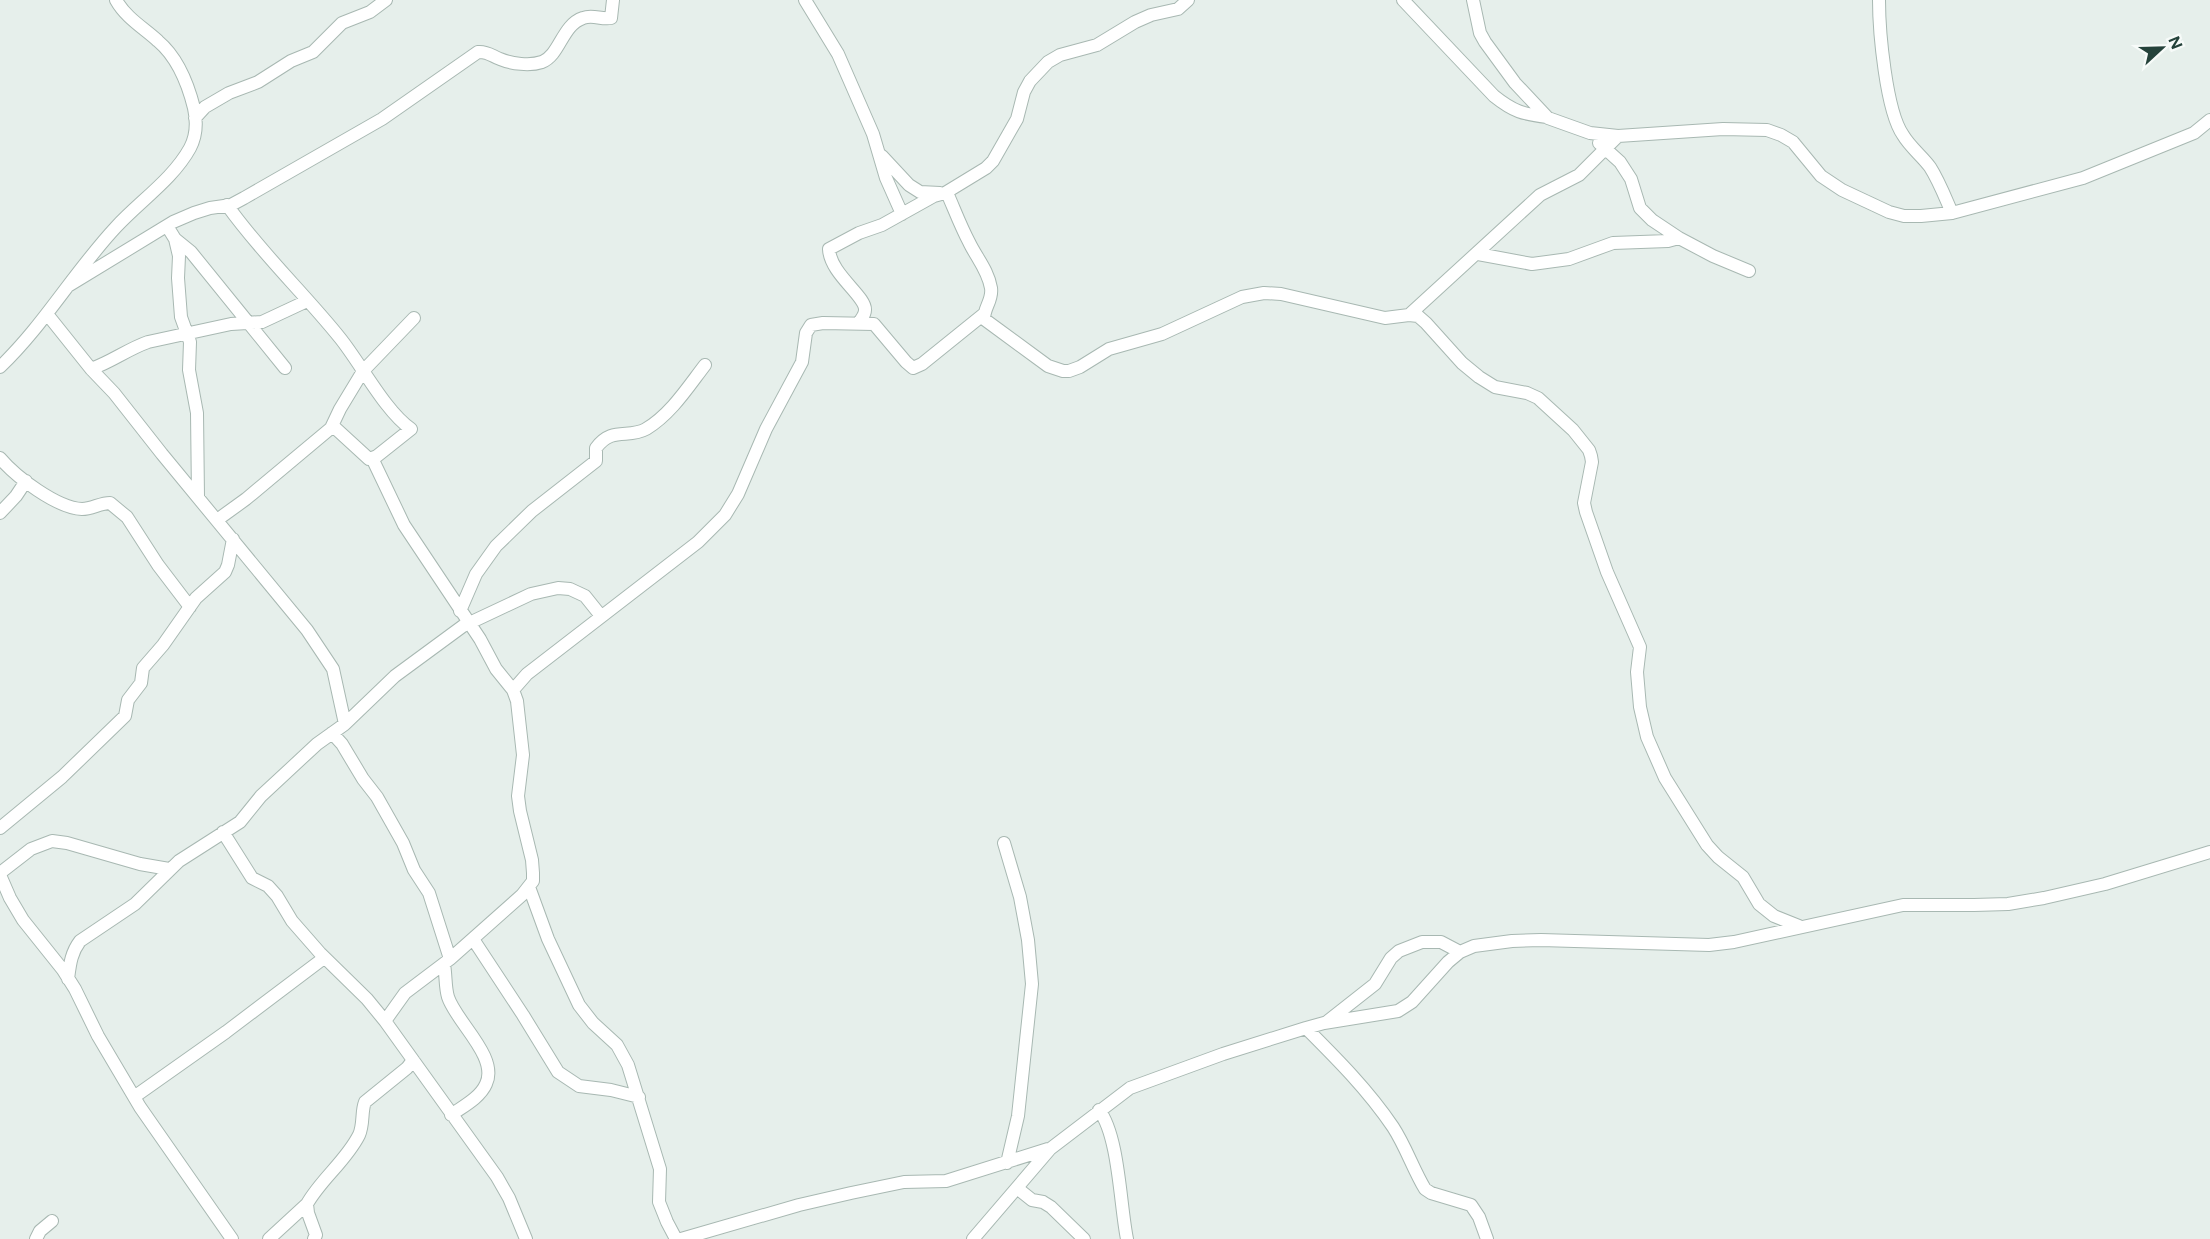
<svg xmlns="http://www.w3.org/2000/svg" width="2210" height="1239" viewBox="0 0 2210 1239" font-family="Figtree,sans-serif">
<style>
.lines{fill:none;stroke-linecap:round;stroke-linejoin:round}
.minor-casing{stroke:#a8b8b2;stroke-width:14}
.minor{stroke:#fff;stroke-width:12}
</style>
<rect width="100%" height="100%" fill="#e6efeb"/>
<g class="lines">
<defs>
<path id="minor" d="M805,0L838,54L873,134L886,178L902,214
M1403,0L1494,96C1514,112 1523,114 1547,117
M1473,0L1480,33L1485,42L1515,83L1548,118L1590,133L1618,136L1723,129L1767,130L1781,135L1793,142L1821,176L1842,190L1889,212L1904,216H1921L1952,213L2083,178L2194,133L2210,120
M1879,0C1879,31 1886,111 1903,135C1910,147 1922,156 1930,167C1939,181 1945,197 1952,213
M195,118L205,107L229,93L258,82L291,61L313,52L342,23L370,12L386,0
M1599,143L1620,162L1631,179L1640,208L1652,220L1679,238
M882,156L909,185L920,192L940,193
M945,193L986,168L993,161L1017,119L1024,92L1030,81L1048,62L1060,55L1097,45L1135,22L1151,15L1178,9L1188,0
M227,205C261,253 304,293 340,338C361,364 385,411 411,429L377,456L369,459L333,426
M167,226L175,239L179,256L178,278L181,317L190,342L189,370L197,413L198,497
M175,239L191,252L285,368
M1478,254L1532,264L1569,259L1613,243L1668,241L1679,238L1713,256L1749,271
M68,286L173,222L194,213L210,208L231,205L244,198L382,119L478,52C487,51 492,56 500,59C512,64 530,66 542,62C560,55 562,25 583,18C593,14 601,20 611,18L613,0
M47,314L91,369L114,393L162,454L307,630L333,669L345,724
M1409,315L1540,195L1579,175L1618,136
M859,323C861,319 865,315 865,310C866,296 830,274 829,249L859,233L882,225L934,196L945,193L948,195C955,211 961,227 969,242C976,257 988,270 991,288C993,300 984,307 984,319L1048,366L1063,371H1069L1080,367L1109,349L1162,334L1242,297L1264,293L1281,294L1385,318L1409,315L1418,316L1426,323L1462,363L1479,377L1495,387L1527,393L1538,398L1573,430L1589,450L1591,456L1592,462L1584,503L1586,512L1607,572L1640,647L1637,672L1640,707L1647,737L1665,778L1707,845L1718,857L1743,877L1759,904L1774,916L1799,926
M0,367C44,325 74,272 116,227C140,201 173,179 190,148C197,135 197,122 194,108C188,84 177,57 158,41C144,28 126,18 116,0
M91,369C111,362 128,349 148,342L231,324L262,322L307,301
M0,458C16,477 57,508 82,509C92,509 100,503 110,503L127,517L158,565L190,607
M372,458L404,525L480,639L496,669L513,690L517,701L523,755L518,796L520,811L532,860L533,873V881L522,895L450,959L405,993L385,1021
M0,513L16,496L26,481
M217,520L246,499L331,428L340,409L363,371L414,318
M460,611L476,574L496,546L532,511L596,461V448C612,426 628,439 646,429C671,414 688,387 705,365
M513,690L527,674L698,542L725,515L738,494L766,429L802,362L806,333L811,325L823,323L874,324L906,362L913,368L922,364L984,314
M332,733L342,744L363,779L377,797L403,843L414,870L429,893L450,959
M0,828L62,777L125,716L128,700L141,683L143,668L163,645L196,598L225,572L228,565L233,539
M223,832L252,878L268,886L277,896L292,921L320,953L367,999L385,1021L497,1177L509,1198L526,1239
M1004,843L1020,897L1028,940L1032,984L1018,1116L1007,1163
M0,873L31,849L52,841L67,843L140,864L169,869
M0,875L10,898L23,920L63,970L75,989L98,1036L140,1107L232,1239
M529,887L548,939L579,1005L593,1023L617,1045L628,1065L660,1169L659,1202L667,1222L676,1239
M473,939L523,1015L558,1072L579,1086L611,1090L639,1097
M444,964C446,975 445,987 448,997C456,1022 499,1057 486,1084C480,1098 462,1107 451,1115
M68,979C70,964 71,953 80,941L135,904L179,861L240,822L261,796L317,744L345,724L395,676L463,626L531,594L558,588L570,589L585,596L601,616
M1328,1021L1375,984L1391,958L1399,951L1422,942H1441L1460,952
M1306,1028C1337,1059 1368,1090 1393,1127C1406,1147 1413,1169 1425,1189L1431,1193L1471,1205L1479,1217L1487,1239
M134,1097L226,1032L324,958
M1099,1110C1119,1136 1120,1205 1127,1239
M1017,1188L1032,1200L1043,1202L1051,1207L1084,1239
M36,1239L40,1231L52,1221
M269,1239L307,1204
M314,1239L316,1235L308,1213L307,1204C321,1179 346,1161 359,1135C364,1124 361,1112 365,1102L407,1068L413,1060
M681,1239L799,1205L851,1193L904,1182L946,1181L1048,1149
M973,1239L1050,1149L1130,1088L1223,1054L1306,1028L1324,1023L1398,1011L1412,1002L1448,962L1460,952L1474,946L1512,941L1541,940L1709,945L1734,942L1903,905H1974L2008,904L2044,898L2105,884L2210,852"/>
</defs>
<use href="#minor" class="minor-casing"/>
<use href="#minor" class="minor"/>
</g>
<g transform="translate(2162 48) rotate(68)" stroke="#f7fbf9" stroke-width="4.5" paint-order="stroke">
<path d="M0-4.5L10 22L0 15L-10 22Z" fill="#24423a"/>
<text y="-9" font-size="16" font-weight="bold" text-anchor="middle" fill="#24423a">N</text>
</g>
</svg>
